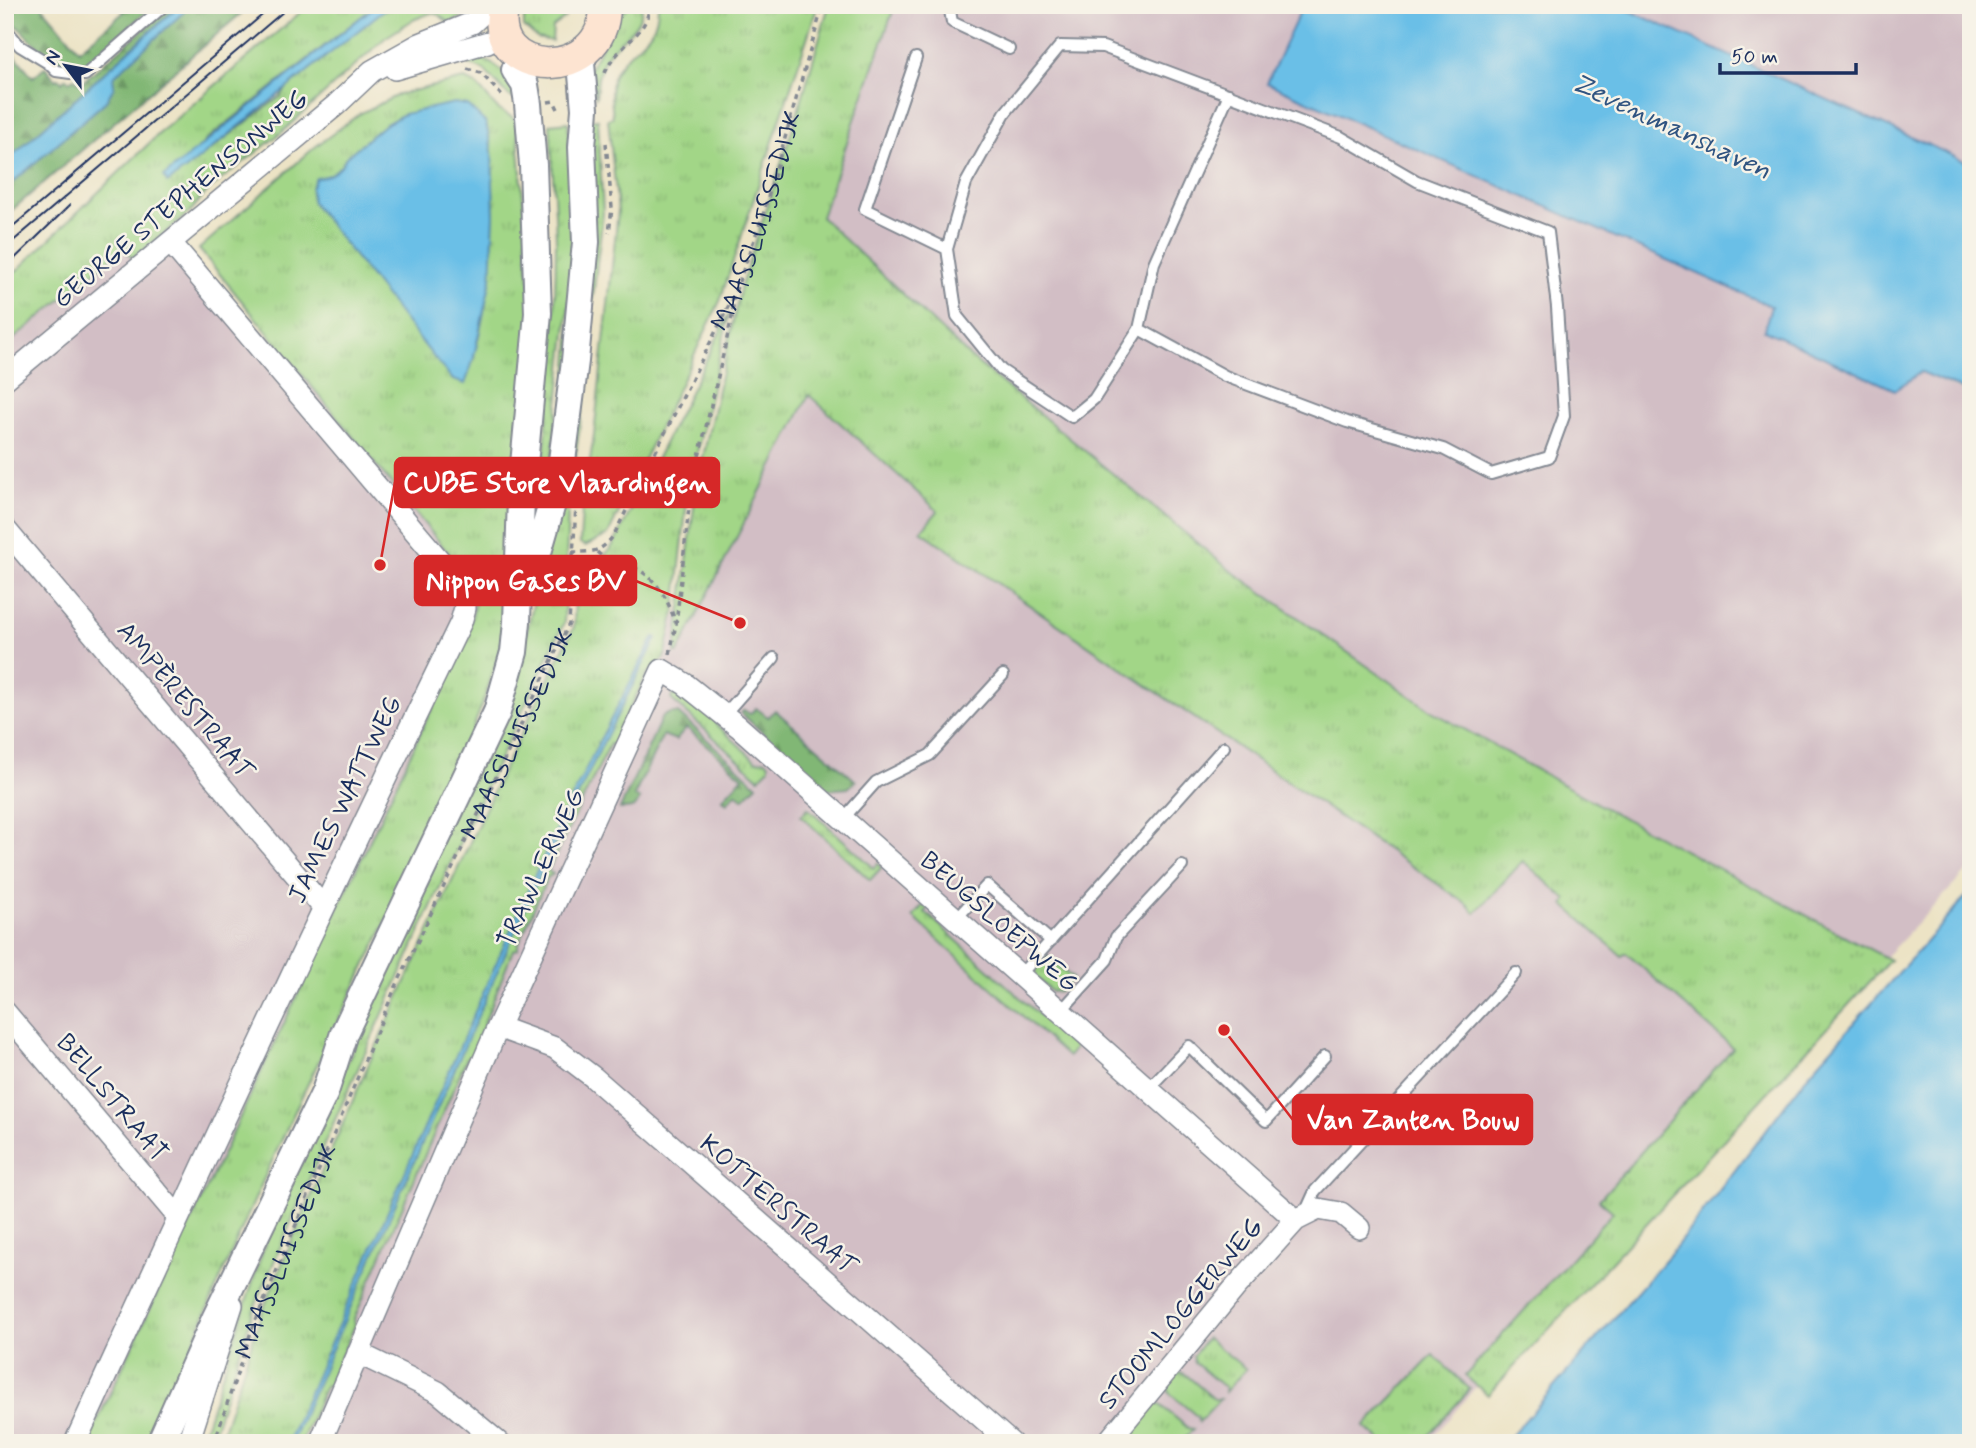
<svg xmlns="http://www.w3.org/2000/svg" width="1976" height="1448" viewBox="0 0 1976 1448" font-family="Mynerve,sans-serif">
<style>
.industrial{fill:#d2bec5}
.grass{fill:url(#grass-tufts);stroke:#5e8272;stroke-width:2;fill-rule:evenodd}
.forest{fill:url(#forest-firs);stroke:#4e7369;stroke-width:2}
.water{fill:#6bbfe7;stroke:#4377a2;stroke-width:2}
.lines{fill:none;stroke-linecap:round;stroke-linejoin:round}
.service-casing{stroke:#848992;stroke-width:14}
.minor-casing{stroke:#848992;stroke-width:24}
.tertiary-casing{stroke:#848992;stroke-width:30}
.secondary-casing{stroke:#848992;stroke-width:33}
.path{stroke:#848992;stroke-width:3.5;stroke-dasharray:5 5;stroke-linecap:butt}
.service{stroke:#fff;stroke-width:10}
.minor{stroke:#fff;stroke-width:21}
.tertiary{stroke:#fff;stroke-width:26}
.secondary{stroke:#fde4d1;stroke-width:30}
.tram{stroke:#1b2f5e;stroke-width:2}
.labels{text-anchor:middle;stroke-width:5;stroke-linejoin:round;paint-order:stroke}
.street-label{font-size:26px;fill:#1b2f5e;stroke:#f7f3e8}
.water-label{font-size:28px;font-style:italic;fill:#2f5380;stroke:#f7f3e8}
.leader{fill:none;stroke:#d62828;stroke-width:2.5}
.callout-dot{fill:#d62828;stroke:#f7f3e8;stroke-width:2.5}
.callout{fill:#d62828;stroke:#d62828;stroke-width:2.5}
.callout-label{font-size:28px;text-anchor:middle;font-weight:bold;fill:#fff}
</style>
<defs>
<pattern id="grass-tufts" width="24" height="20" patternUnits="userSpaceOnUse" patternTransform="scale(1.75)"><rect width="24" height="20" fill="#a2d687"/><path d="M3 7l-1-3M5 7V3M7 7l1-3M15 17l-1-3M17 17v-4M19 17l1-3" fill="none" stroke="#8bb877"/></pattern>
<pattern id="forest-firs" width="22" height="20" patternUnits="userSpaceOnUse" patternTransform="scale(1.75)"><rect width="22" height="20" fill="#81b774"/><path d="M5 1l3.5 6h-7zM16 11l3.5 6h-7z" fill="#699562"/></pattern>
</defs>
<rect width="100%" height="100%" fill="#f7f3e8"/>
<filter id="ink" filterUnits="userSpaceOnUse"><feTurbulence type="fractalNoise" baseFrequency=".0143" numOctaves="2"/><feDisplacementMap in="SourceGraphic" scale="14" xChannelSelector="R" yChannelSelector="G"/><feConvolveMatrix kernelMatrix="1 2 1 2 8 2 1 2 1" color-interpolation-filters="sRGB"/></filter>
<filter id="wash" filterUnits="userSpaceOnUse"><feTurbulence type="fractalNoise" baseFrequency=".00686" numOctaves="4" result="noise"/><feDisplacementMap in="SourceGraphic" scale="28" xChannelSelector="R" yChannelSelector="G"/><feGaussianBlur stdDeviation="1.57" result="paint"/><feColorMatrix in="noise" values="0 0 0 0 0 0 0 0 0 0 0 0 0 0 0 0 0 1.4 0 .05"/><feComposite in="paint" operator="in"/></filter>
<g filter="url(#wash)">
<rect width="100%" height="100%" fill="#ece3c5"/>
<path class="industrial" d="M895,5H1303L1267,83L1971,395V867L1482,1380L1428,1443H283L537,882L682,604Z
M1617,5H1971V164Z
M139,201L477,563L484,618L96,1443H5V312Z"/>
<path class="grass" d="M309,5H376L207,139L167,183L281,96L289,85L390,5H474L462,17L449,23L439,15L431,13L413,20L385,38L281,133L209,189L190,212L133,259L124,248L5,346V282L164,129Z
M531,5H567L565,18L553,27L552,41L537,38L524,27V13Z
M630,5H642C643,30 616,39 605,59C598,71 597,84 596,98L589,70L619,15Z
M658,5H818L720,301L608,535L585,546L580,543L582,512L594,435L618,211L608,119L613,117C612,104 609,90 613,78C624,47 659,43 658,5Z
M829,5H895L821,217L968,355L1230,570L1430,710L1605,808L1890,960L1488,1395L1465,1376L1613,1212L1599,1200L1733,1048L1626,953L1622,956L1564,905L1567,900L1523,861L1475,913L1467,904L921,531L938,511L809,395L678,653H675L697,484L741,286L798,112Z
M472,56C485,58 505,70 511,82C514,87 515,94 516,100L508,95L484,70L458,60Z
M464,79C481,83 486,99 498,109C505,114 512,115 517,122L533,324L502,642C484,707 458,768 430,829C393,910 354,989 315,1069C256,1191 204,1317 151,1443H87L464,640C473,617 479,601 468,577L199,249L315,147L359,114L400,94ZM404,114L486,123C492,145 492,166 493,188C495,252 487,315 468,376L453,380L312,202L311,188L316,179C330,177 340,170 346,157L384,125Z
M598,119L603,213L590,322L585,390L568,509L564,623L467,827L329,1133L253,1311L210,1443H200L269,1232L357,1041L351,1036L518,666L537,589L590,120Z
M568,122C574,217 576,309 564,403C559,438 547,473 539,507C548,419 556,330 556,241C555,202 552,163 550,124Z
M729,314L688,492L675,610L666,652L663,660L647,674L615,738L616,746L610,744L548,871L553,874L547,878L518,945V949L513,950L472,1054L467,1058L459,1076L354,1319L355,1325L330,1381L331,1384L325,1386L301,1443H219L262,1312L296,1231L380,1038L498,781L574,627L576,568C585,556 598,561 608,552C612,548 615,541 618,536Z
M686,693L714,715L716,724L756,761L766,760L769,764V768L759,778L671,699L673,695Z
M808,808L874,868L878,863L881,868L870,880L801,816Z
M923,905L928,907L925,912L1066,1039L1070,1036L1074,1040V1049L1068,1057L913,917Z
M1046,955L1073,979L1061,991L1052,992L1030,972Z
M1207,1338L1246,1369L1225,1392V1388L1195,1363L1193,1356Z
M1433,1355L1470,1389L1422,1443H1379L1381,1440L1364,1427Z
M1179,1372L1185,1374L1214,1399H1220L1199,1422L1198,1417L1169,1393L1167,1385Z
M1155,1403L1159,1404L1188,1428L1193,1429L1181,1443H1114L1147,1405Z"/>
<path class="forest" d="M5,5H41L79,50L124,12L119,5H154L87,64L75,69L58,67C41,48 22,33 5,13Z
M172,5H180L5,162V44L33,77L45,67L56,80L59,78L62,82L66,78L69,81L74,78L78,82H82Z
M201,5H251L5,216V189L106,101L114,87L113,77L187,9Z
M756,708L768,717L775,710L856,781L848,788L825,790L741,713L744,710L750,714Z
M670,713H678L757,785L743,799L736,793L727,803L722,799L743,777L687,728L676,740L663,735L634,796L640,799C636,809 630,809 620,809L662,717Z"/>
<path class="water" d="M180,5H201L187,9L113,77L114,87L106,101L5,189V162Z
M376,5H390L185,170L167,183L164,176Z
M1303,5H1617L1971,164V393L1921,372L1895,390L1764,330L1771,306L1267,83Z
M454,103L467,105L486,123L492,151L494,216L491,279L473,361L465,384L453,380L440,365L312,202L311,188L316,178C330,177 340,170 346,157L384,125L404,114Z
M654,637L657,638L602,745L536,883L291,1443H287L532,881L599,742Z
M1971,891V1443H1505L1672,1252L1809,1074Z"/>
</g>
<g filter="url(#ink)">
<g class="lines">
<defs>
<path id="service" d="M949,5L952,22L1009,49
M5,28L20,46L48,63L56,71L85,75L165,5
M1060,46L1103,47L1341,137L1417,181L1548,232L1557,307L1564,416L1549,457L1491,474L1443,449L1347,422L1225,376L1139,329L1094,399L1072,417L1001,370L957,316L947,249L966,183L1005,113Z
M916,58L865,209L947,249
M1139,329L1154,263L1229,94
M724,715L774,658
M843,819L876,782L930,755L1003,675
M956,919L987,885L1051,941
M1020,975L1224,747
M1061,1011L1107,960L1116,937L1182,866
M1148,1089L1189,1046L1266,1121L1325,1056
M1305,1213L1315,1191L1516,973"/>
<path id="minor" d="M395,69L488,42
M5,379L336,105L372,71L420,44L472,23L484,12
M5,529L323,907
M5,1012L178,1217
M498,1027L555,1048L593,1077L1011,1443
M358,1353L438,1392L499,1443
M75,1443C201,1167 329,894 461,622L465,608L462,587L171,243
M188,1443L232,1305
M320,1443L498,1027L662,670L685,684L739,727L1296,1220
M1107,1443L1234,1289L1296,1220L1318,1209L1341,1213L1359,1228"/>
<path id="tertiary" d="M528,587L560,476L575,361L586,242L582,147L585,109L581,63L585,52
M160,1443L215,1319L325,1092L344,1033L497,712L514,652L517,622L521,497L538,313L533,165L528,104L525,85L515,70"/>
<path id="secondary" d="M504,5C483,80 606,85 605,5"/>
</defs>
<use href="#service" class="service-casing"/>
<use href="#minor" class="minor-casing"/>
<use href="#tertiary" class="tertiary-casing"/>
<use href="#secondary" class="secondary-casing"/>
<g class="path">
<path d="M467,69L481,73L504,98"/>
<path d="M605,73C617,44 649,35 649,5"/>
<path d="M548,102L554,101L558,109L562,111"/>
<path d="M606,143L612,208L609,233"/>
<path id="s1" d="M572,552C594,552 600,553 614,535L734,295L763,215L823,5"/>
<path d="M597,552C607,562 619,563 632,567C654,574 669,600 675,622"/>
<path d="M670,654L676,624L691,490L732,317L734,297"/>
<path id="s2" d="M214,1443L251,1332L393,993L569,624L576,505"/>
</g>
<use href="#service" class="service"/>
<use href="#minor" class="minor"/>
<use href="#tertiary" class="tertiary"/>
<use href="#secondary" class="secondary"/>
<path class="tram" d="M5,233L274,5
M5,248L291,5
M5,268L70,205"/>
</g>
</g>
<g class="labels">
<g class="street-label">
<text transform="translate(180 198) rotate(-40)" y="9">GEORGE STEPHENSONWEG</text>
<text dy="9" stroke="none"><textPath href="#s1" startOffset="394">MAASSLUISSEDIJK</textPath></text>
<text transform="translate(186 700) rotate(50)" y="9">AMPÈRESTRAAT</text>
<text dy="9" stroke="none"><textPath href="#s2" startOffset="772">MAASSLUISSEDIJK</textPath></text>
<text transform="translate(344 799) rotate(-64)" y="9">JAMES WATTWEG</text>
<text transform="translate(540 868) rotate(-65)" y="9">TRAWLERWEG</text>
<text transform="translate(1000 921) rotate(41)" y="9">BEUGSLOEPWEG</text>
<text transform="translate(113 1097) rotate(50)" y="9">BELLSTRAAT</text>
<text transform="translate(779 1204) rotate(41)" y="9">KOTTERSTRAAT</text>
<text dy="9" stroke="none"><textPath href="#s2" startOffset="205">MAASSLUISSEDIJK</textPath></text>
<text transform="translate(1180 1313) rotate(-50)" y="9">STOOMLOGGERWEG</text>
</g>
<g class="water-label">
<text transform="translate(1672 125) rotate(25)" y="10">Zevenmanshaven</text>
</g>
</g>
<path class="leader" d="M380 565L395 482M740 623L636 581M1224 1030L1293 1120"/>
<g class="callout-dot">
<circle cx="380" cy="565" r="7"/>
<circle cx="740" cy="623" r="7"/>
<circle cx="1224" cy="1030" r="7"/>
</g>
<g class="callout">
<rect x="395" y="458" width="324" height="49" rx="7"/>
<rect x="415" y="556" width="221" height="49" rx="7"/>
<rect x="1293" y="1095" width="239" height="49" rx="7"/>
</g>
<g class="callout-label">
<text x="557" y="492">CUBE Store Vlaardingen</text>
<text x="526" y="590">Nippon Gases BV</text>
<text x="1413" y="1129">Van Zanten Bouw</text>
</g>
<rect width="1976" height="1448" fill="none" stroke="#f7f3e8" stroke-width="28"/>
<g transform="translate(66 66) rotate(302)" stroke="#f7f3e8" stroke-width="5" paint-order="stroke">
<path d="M0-5L12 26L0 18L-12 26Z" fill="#1b2f5e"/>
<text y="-10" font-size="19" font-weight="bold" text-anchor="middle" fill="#1b2f5e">N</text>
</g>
<path d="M1720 63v10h136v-10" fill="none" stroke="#1b2f5e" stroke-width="3.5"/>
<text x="1731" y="63" font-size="21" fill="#1b2f5e" stroke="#f7f3e8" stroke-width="5" paint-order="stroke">50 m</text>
</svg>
